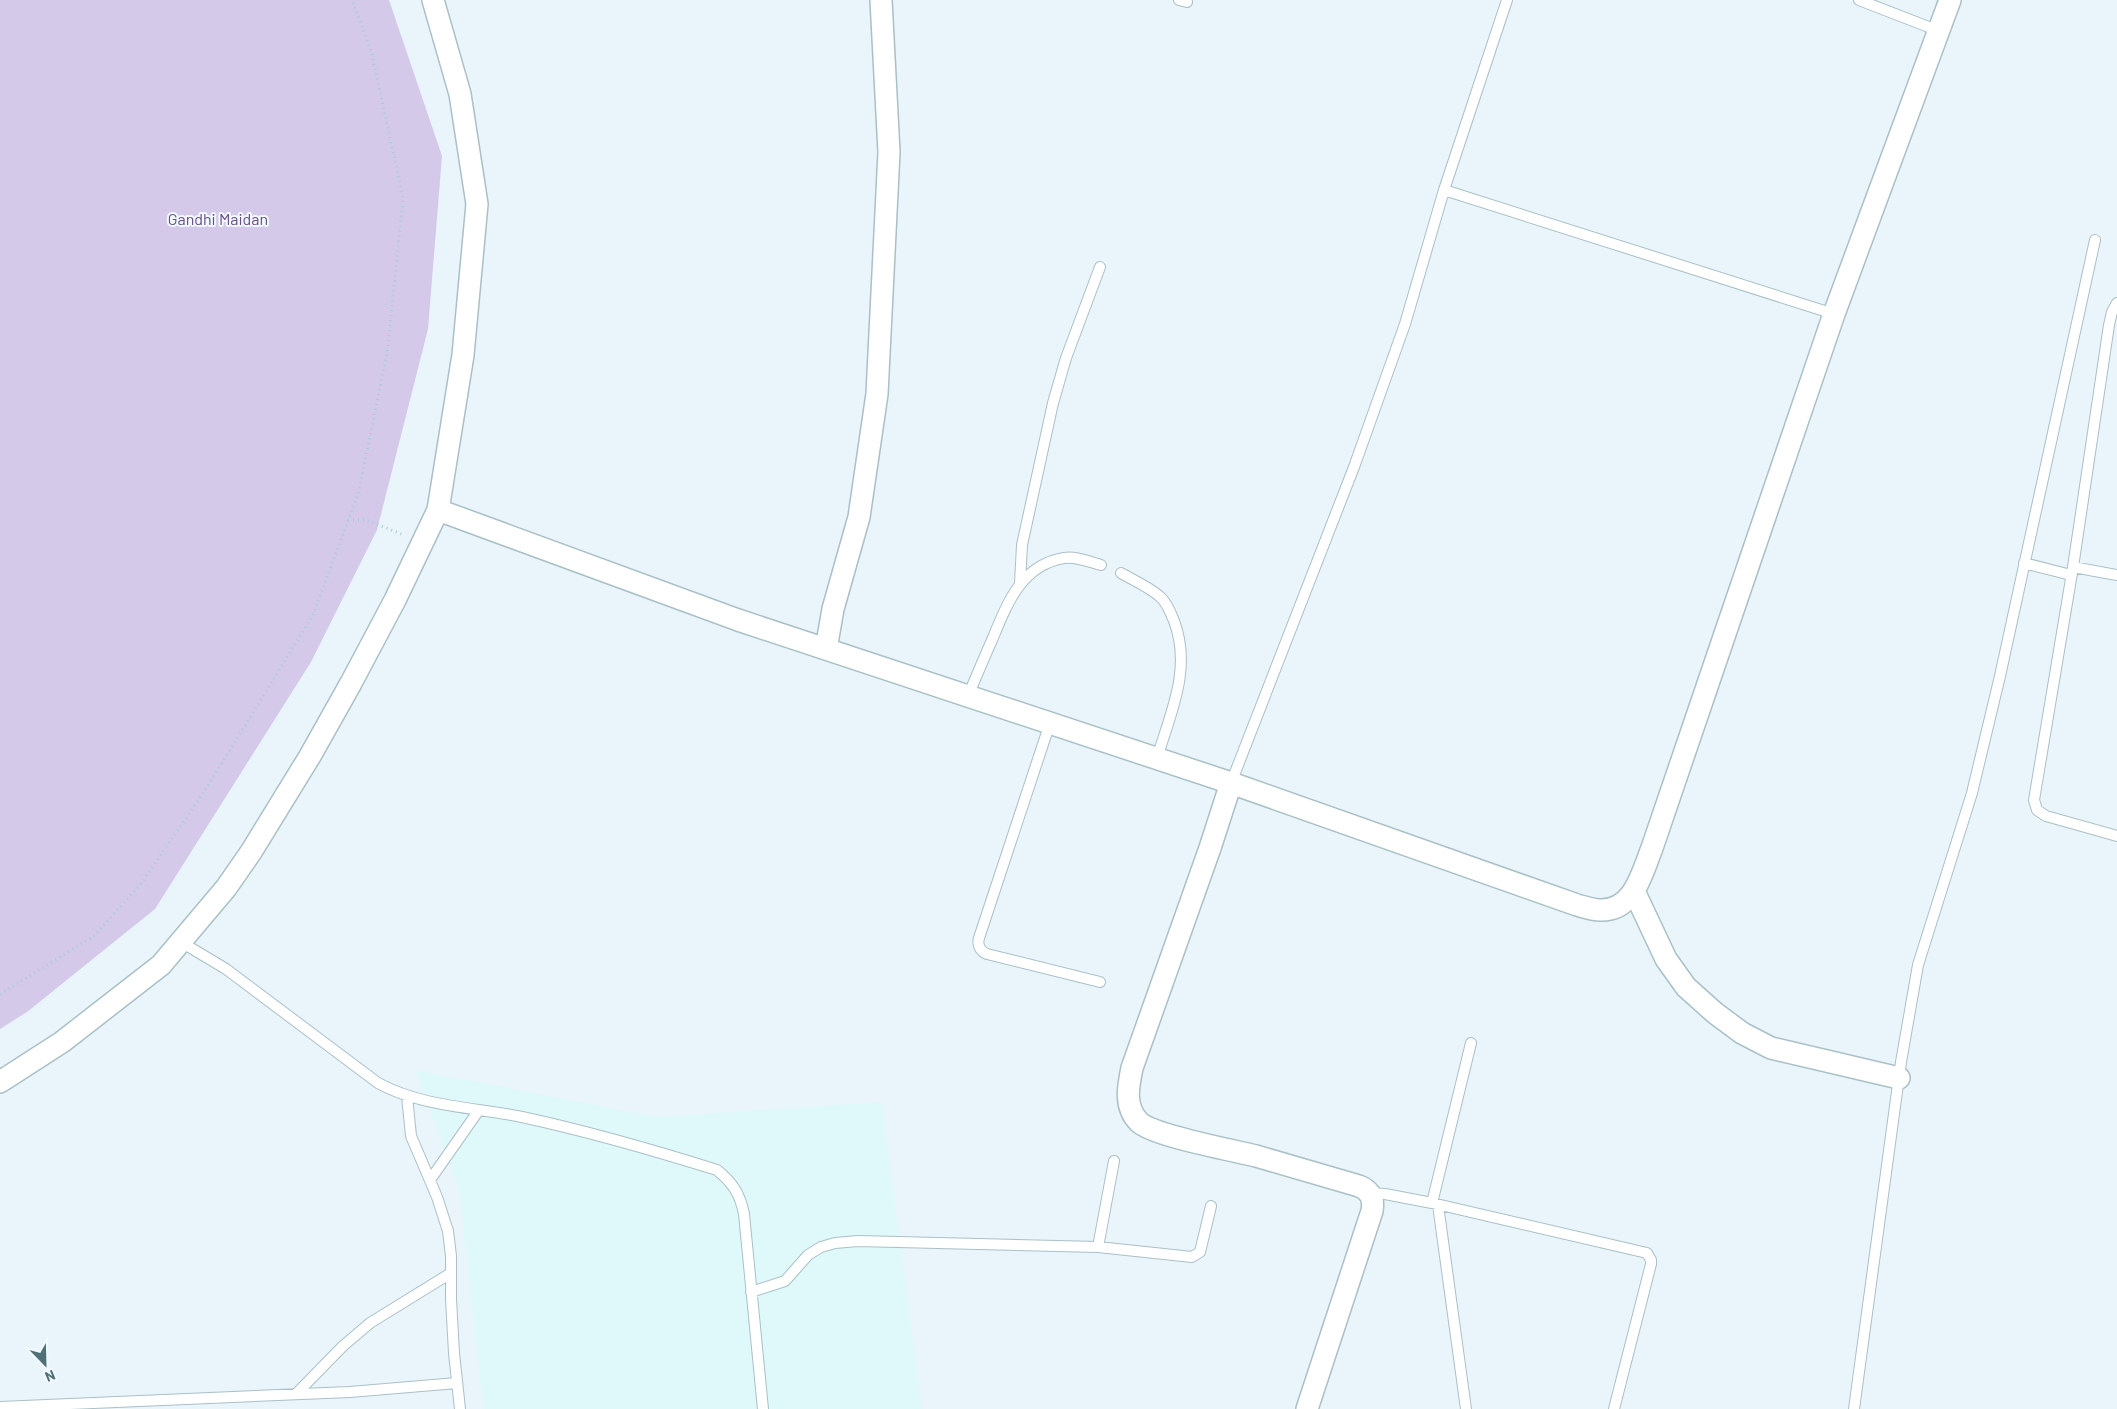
<svg xmlns="http://www.w3.org/2000/svg" width="2117" height="1409" viewBox="0 0 2117 1409" font-family="Barlow,sans-serif">
<style>
.commercial{fill:#dff9fb}
.green{fill:#d4c9e9}
.lines{fill:none;stroke-linecap:round;stroke-linejoin:round}
.service-casing{stroke:#a9c0c6;stroke-width:12}
.minor-casing{stroke:#a9c0c6;stroke-width:24}
.path{stroke:#a6cdd4;stroke-width:3;stroke-dasharray:1 4;stroke-linecap:butt}
.service{stroke:#fff;stroke-width:10}
.minor{stroke:#fff;stroke-width:21}
.labels{text-anchor:middle;stroke-width:4;stroke-linejoin:round;paint-order:stroke}
.park-label{font-size:16px;fill:#684d85;stroke:#f1f9fe}
</style>
<rect width="100%" height="100%" fill="#eaf5fb"/>
<path class="commercial" d="M415,1070L657,1117L882,1102L922,1409H483L459,1190Z"/>
<path class="green" d="M0,0H389L442,156L428,329L377,530L311,662L155,909L27,1012L0,1029Z"/>
<g class="lines">
<defs>
<path id="service" d="M1179,0L1187,2
M1859,0L1939,31
M1444,190L1834,314
M2117,303L2112,312L2109,325L2073,567L2034,800L2037,810L2046,816L2117,836
M2024,563L2071,575
M2073,567L2117,575
M1121,573C1133,580 1147,586 1158,595C1166,601 1170,611 1174,621C1192,668 1171,712 1157,758
M1020,583L1022,545L1053,403L1066,358L1100,267
M968,696C976,677 984,658 992,640C1007,604 1021,565 1064,558C1076,556 1090,562 1101,565
M1050,723L979,938C977,945 980,951 987,954L1100,982
M1231,783L1354,467L1405,324L1444,190L1507,0
M181,942L226,969L378,1083C422,1107 473,1107 522,1117C587,1131 653,1150 717,1170C733,1183 740,1194 744,1214L763,1409
M407,1096L411,1136L437,1197L448,1231L451,1256V1299L454,1353L460,1409
M430,1180L479,1110
M1370,1193L1385,1194L1432,1203L1647,1253L1651,1260V1264L1614,1409
M1432,1203L1471,1043
M1438,1205L1466,1409
M1098,1247L1114,1161
M751,1292L785,1281L808,1255L821,1247L835,1243L858,1241L1098,1247L1192,1257L1200,1252L1211,1206
M296,1394L343,1346L370,1323L451,1273
M0,1407L350,1392L457,1383
M1854,1409L1901,1062L1918,965L1972,793L2000,676L2095,240"/>
<path id="minor" d="M438,510L738,620L1231,783L1577,905C1584,907 1593,910 1600,910C1634,911 1642,873 1652,848L1834,314L1950,0
M826,649L833,609L859,517L877,394L889,152L881,0
M1231,783L1210,848L1132,1068C1128,1087 1124,1107 1139,1122C1154,1136 1232,1150 1256,1156C1291,1166 1325,1176 1359,1186C1371,1191 1374,1199 1372,1211L1307,1409
M1634,891L1666,959L1686,987L1715,1013L1742,1033L1771,1048L1899,1078
M0,1082L62,1042L161,965L226,888L251,852L310,756L351,683L395,600L438,510L463,355L477,204L460,94L433,0"/>
</defs>
<use href="#service" class="service-casing"/>
<use href="#minor" class="minor-casing"/>
<path class="path" d="M348,520H366L404,535
M0,994L94,936L140,885L204,792L313,615L359,491L388,347L403,198L371,50L352,0"/>
<use href="#service" class="service"/>
<use href="#minor" class="minor"/>
</g>
<g class="labels">
<g class="park-label">
<text x="218" y="225">Gandhi Maidan</text>
</g>
</g>
<g transform="translate(45 1364) rotate(157)" stroke="#f1f9fe" stroke-width="4" paint-order="stroke">
<path d="M0-4L9 19L0 12L-9 19Z" fill="#4f7075"/>
<text y="-8" font-size="14" font-weight="bold" text-anchor="middle" fill="#4f7075">N</text>
</g>
</svg>
